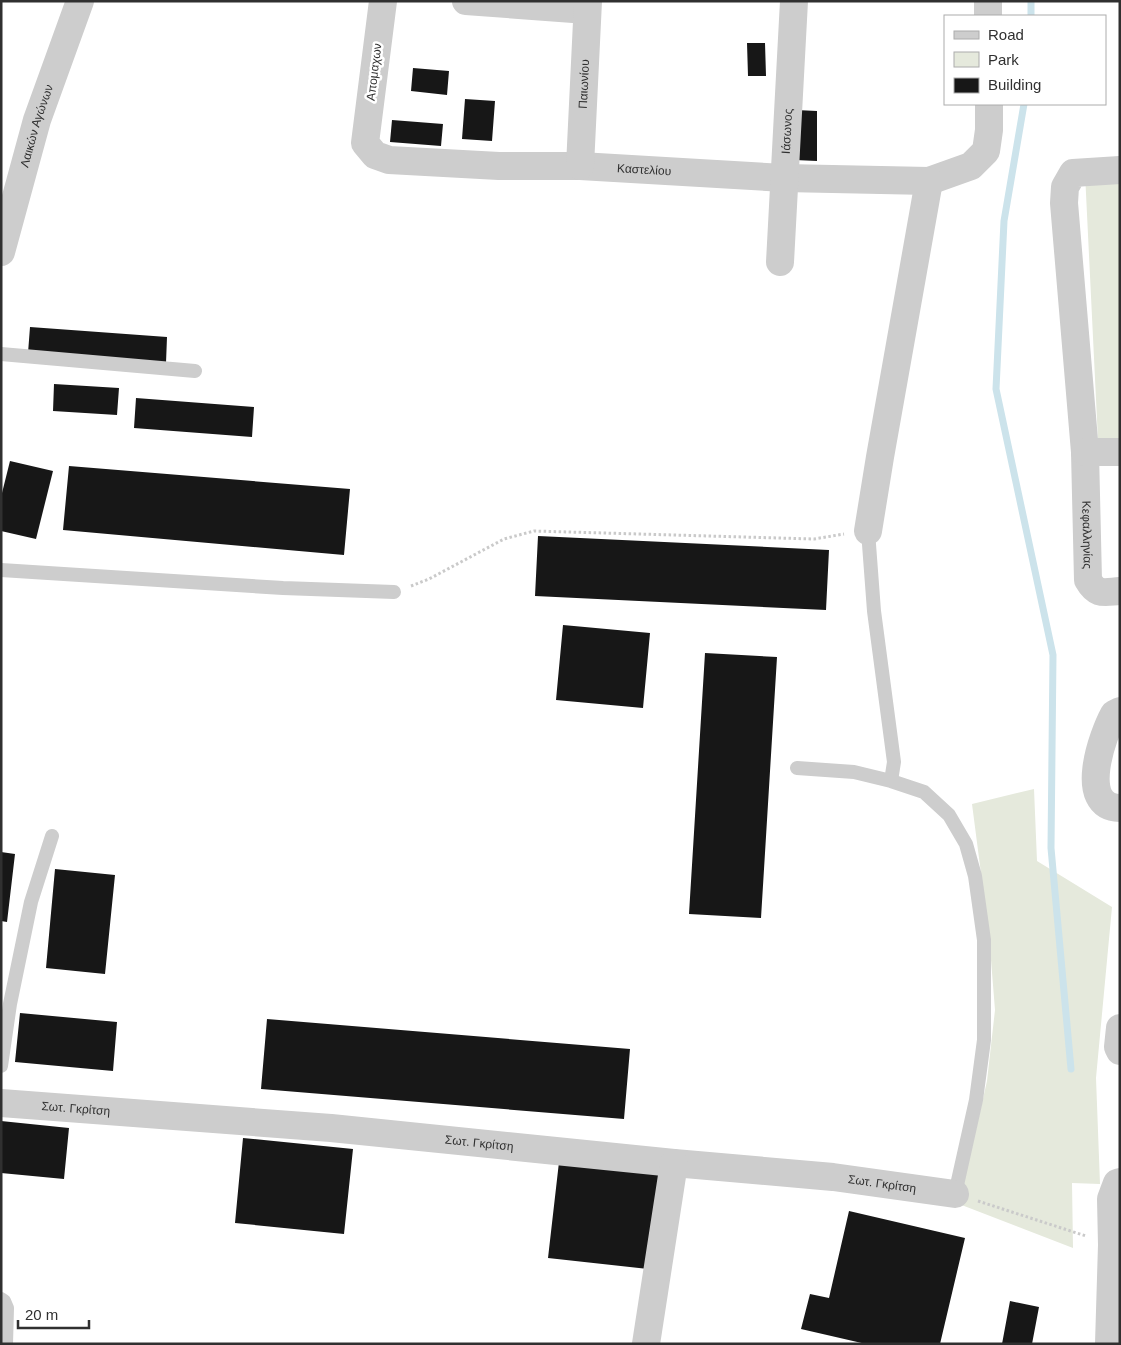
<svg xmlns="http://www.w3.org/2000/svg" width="1121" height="1345" viewBox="0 0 1121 1345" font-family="Arial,sans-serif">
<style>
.green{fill:#e5e9dc}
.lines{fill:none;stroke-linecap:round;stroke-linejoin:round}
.stream{stroke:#cce3eb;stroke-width:7}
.building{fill:#171717}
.path{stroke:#cacaca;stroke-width:3;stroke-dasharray:2.5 2.5;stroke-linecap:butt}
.lane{stroke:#cdcdcd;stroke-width:14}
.street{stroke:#cdcdcd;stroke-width:28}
.labels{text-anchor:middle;stroke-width:5;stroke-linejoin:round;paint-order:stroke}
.street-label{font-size:12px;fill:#303030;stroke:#fff}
</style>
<rect width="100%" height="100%" fill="#fff"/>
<path class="green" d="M1120,172V438L1098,440L1085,173Z
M1034,789L1037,861L1112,907L1096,1078L1100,1184L1072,1183L1073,1248L959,1204L987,1081L995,1010L989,935L972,804Z"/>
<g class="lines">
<path class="stream" d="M1031,1V16
M1024,104L1004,221L996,389L1053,655L1051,848L1071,1069"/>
</g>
<path class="building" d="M747,43H765L766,76H748Z
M413,68L449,71L447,95L411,91Z
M465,99L495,101L492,141L462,139Z
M796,110L817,111V161L795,160Z
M392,120L443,124L441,146L390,142Z
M30,327L167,337L166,363L28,353Z
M54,384L119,388L117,415L53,411Z
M136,398L254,407L252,437L134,428Z
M10,461L53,471L36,539L1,531V497Z
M69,466L350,489L344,555L63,530Z
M538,536L829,550L826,610L535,596Z
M563,625L650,633L643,708L556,700Z
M705,653L777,657L761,918L689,914Z
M1,852L15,854L7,922L1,921Z
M55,869L115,875L105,974L46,968Z
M20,1013L117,1022L113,1071L15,1062Z
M267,1019L630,1049L624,1119L261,1089Z
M1,1121L69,1128L64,1179L1,1173Z
M243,1138L353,1149L344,1234L235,1223Z
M559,1162L659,1172L648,1269L548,1258Z
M849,1211L965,1238L940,1344H866L801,1329L810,1294L829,1298Z
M1010,1301L1039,1307L1032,1344H1002Z"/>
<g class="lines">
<path class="path" d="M411,586L429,579L504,539L534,531L814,539L844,534
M978,1201L1086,1236"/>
<path class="lane" d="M1,354L195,371
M868,531L874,611L894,762L891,781
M1,570L283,588L394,592
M797,768L854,772L891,781L924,792L949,815L966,844L975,876L984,940V1040L976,1100L955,1194
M1,1066L10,1004L31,902L52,836
M1,1299L4,1301L7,1308L6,1344"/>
<g class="street">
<path id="s1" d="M383,1L365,143L375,155L389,160L499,166H580L784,178L929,181L971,166L986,151L989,130V104"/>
<path d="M466,1L587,10"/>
<path d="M988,1V16"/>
<path id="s2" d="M580,166L588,1"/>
<path id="s3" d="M1120,170L1073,173L1065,187L1064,203L1085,452L1088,580C1097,596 1104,592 1120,591"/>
<path id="s4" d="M1,252L37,120L80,1"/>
<path id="s5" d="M780,262L794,1"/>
<path d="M1085,452H1120"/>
<path d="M868,531L880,457L929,181"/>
<path d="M1120,711L1114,714C1103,734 1076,807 1120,808"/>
<path d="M1120,1028L1118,1047L1120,1051"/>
<path id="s6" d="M1,1103L331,1128L674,1163L833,1177L955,1194"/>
<path d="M646,1344L674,1163"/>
<path d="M1109,1344L1112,1245L1111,1199L1117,1183L1120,1182"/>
</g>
</g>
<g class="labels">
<g class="street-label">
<text transform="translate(374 72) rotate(-83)" y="4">Απομαχων</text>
<text dy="4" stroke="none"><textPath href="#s2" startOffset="82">Παιωνίου</textPath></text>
<text dy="4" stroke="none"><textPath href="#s4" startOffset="131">Λαικών Αγώνων</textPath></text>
<text dy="4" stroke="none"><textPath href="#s5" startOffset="131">Ιάσωνος</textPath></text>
<text dy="4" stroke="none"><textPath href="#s1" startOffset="429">Καστελίου</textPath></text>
<text dy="4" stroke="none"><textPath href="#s3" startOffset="412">Κεφαλληνίας</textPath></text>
<text dy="4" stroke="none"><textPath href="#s6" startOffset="75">Σωτ. Γκρίτση</textPath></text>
<text dy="4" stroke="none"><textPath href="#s6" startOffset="480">Σωτ. Γκρίτση</textPath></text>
<text dy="4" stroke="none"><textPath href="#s6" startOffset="885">Σωτ. Γκρίτση</textPath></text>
</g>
</g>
<rect width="1121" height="1345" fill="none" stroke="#303030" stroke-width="5"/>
<rect x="944" y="15" width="162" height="90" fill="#ffffff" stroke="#acacac"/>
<rect x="954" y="31" width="25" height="8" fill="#cdcdcd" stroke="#acacac"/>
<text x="988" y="40" font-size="15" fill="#303030">Road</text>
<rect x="954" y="52" width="25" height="15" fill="#e5e9dc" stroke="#acacac"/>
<text x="988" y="65" font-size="15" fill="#303030">Park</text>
<rect x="954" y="78" width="25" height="15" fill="#171717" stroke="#acacac"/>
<text x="988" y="90" font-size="15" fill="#303030">Building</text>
<path d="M18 1320v8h71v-8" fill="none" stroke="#303030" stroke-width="2.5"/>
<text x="25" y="1320" font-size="15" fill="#303030" stroke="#ffffff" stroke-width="4" paint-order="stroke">20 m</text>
</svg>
